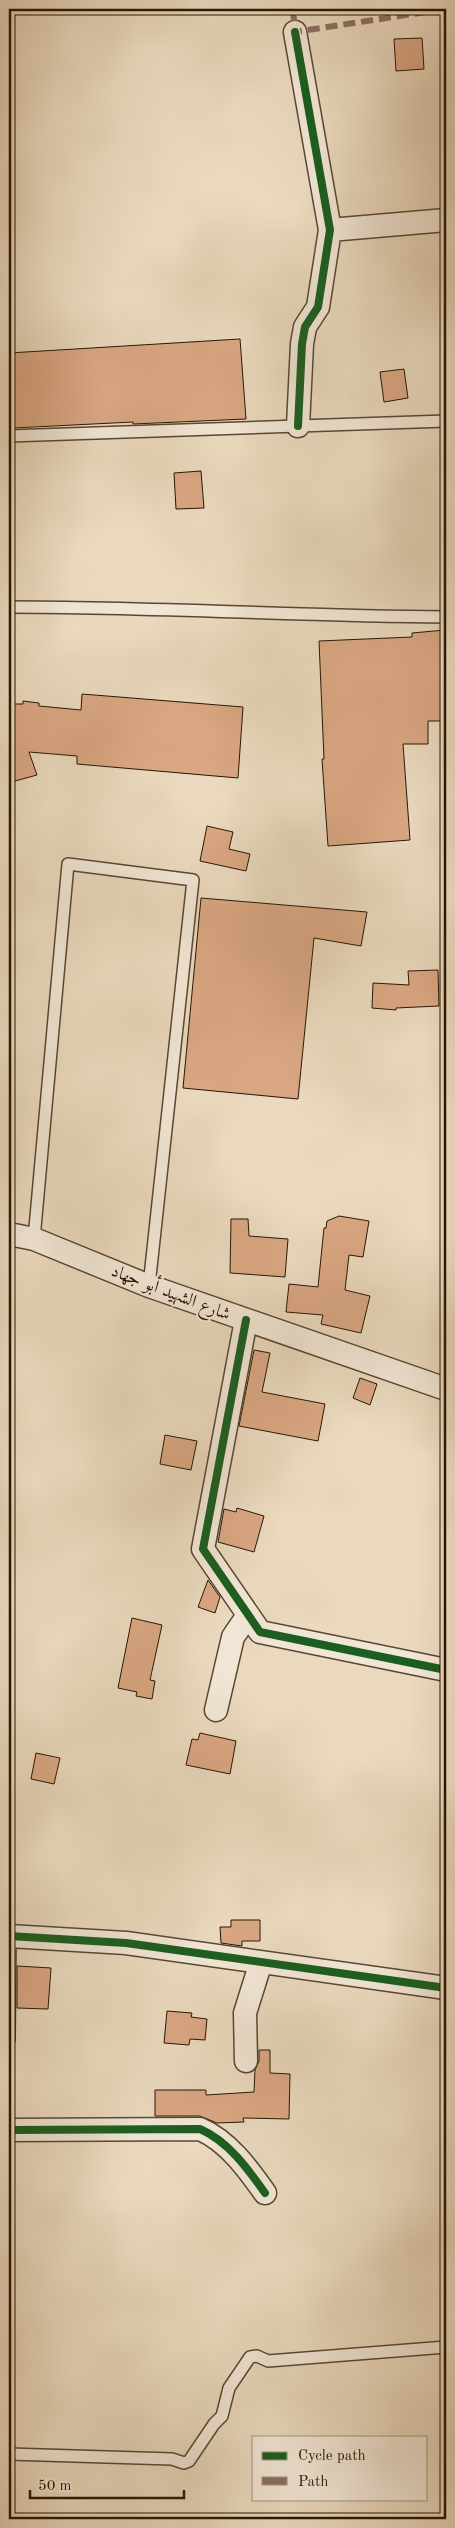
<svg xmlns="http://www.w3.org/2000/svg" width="455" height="2528" viewBox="0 0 455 2528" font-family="'Old Standard TT',Amiri,serif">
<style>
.building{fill:#d9a783;stroke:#271603}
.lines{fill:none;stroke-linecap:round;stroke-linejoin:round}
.service-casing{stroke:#584732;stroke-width:14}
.minor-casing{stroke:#584732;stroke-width:25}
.service{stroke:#f1e6d5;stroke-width:11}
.minor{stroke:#f1e6d5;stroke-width:22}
.quiet{stroke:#8d6e63;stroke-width:6;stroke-dasharray:12 6;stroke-linecap:butt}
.cycleway-casing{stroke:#f1e6d5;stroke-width:11}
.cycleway{stroke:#1b5e20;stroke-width:8}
.labels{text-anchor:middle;stroke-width:4;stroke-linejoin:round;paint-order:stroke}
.street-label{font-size:18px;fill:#271603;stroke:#f1e6d5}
</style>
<rect width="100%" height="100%" fill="#ead9be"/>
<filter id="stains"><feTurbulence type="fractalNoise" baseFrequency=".004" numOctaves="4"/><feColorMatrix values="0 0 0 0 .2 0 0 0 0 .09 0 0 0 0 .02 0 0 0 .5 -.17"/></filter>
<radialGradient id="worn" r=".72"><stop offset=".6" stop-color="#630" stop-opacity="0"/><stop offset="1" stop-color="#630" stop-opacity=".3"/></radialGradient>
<path class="building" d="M422,38L424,69L396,71L394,39Z
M240,339L246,419L133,424V422L13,428L9,353Z
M404,369L408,398L384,402L380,372Z
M201,471L204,508L176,509L174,473Z
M445,630L446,721H428V744H403L410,840L328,846L322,759H324L319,641L412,637V633Z
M82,694L243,707L238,778L77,764V756L29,752L37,775L15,781L9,762L13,704H23V701L39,703V706L81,710Z
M207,826L233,832L229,849L250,854L246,871L200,861Z
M201,898L367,912L361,946L314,938L298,1099L183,1088Z
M438,970L439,1006L396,1008V1010L372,1008L373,983L409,985L408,971Z
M339,1216L369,1221L363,1257L349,1255L345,1290L370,1296L361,1333L321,1324L323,1315L286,1312L289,1284L318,1287L324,1228H326L327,1221Z
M231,1219H248L249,1236L288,1239L285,1277L230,1273Z
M254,1350L270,1353L262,1392L325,1404L318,1441L239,1426Z
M360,1378L377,1384L370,1405L353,1398Z
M165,1435L197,1441L191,1470L160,1464Z
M237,1508L264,1516L254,1552L218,1542L224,1509L236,1512Z
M208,1580L220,1597L215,1613L198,1607Z
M132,1618L162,1625L150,1680L155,1681L152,1699L136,1696L137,1692L118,1688Z
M200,1733L236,1741L230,1774L186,1765L192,1739L198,1740Z
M36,1753L60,1758L54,1784L31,1779Z
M231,1920H260V1941H242V1946L221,1943L220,1927H231Z
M17,1966L51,1968L48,2009L17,2008Z
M167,2011L192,2013L191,2017L207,2019L205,2040L190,2039L189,2045L164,2043Z
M259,2050H270V2073L290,2074L289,2119L243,2118L244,2122L217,2123L200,2116H155V2090H206V2095L254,2092L255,2070L259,2061Z"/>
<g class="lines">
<defs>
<path id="service" d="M9,436L446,421
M9,607C155,607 300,616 446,617
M34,1239L68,864L193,880L149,1286
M9,2040L10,1936
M9,2454L172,2459L184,2463L189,2461L214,2424L222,2416L229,2388L250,2357L257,2356L268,2361L446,2347"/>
<path id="minor" d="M295,32L330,230L318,307L305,327L302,344L298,426
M330,230L446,220
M9,1234L34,1239L149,1286L446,1389
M246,1320L203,1549L260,1632L446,1670
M216,1710L233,1637L248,1615
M9,1936L126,1943L446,1988
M246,2061L245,2013L261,1962
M9,2130L200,2129C228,2141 248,2169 265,2193"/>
</defs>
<use href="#service" class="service-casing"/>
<use href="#minor" class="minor-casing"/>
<use href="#service" class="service"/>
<use href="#minor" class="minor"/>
<path class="quiet" d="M293,9L295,32L426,12L446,11"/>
<defs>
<path id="cycleway" d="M295,32L330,230L318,307L305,327L302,344L298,426
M246,1320L203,1549L260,1632L446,1670
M9,1936L126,1943L446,1988
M9,2130L200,2129C228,2141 248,2169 265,2193"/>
</defs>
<use href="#cycleway" class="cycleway-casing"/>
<use href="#cycleway" class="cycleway"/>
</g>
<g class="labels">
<g class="street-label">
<text transform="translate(171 1292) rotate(21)" y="6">شارع الشهيد أبو جهاد</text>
</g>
</g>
<rect width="455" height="2528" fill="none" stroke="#ead9be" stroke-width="30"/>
<rect x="10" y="10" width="435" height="2508" fill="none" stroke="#271603" stroke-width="2.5"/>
<rect x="15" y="15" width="425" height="2498" fill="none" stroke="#271603"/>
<rect x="252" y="2436" width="175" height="65" fill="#f1e6d5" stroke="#a09381"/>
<rect x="262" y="2452" width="25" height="8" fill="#1b5e20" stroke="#a09381"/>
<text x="298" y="2460" font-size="15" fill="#271603">Cycle path</text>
<rect x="262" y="2477" width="25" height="8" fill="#8d6e63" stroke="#a09381"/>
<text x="298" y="2486" font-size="15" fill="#271603">Path</text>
<path d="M30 2490v8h154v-8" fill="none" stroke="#271603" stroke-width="2.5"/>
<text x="38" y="2490" font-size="15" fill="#271603" stroke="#f1e6d5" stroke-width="4" paint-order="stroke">50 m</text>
<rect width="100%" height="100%" filter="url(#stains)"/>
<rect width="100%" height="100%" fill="url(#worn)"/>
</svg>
